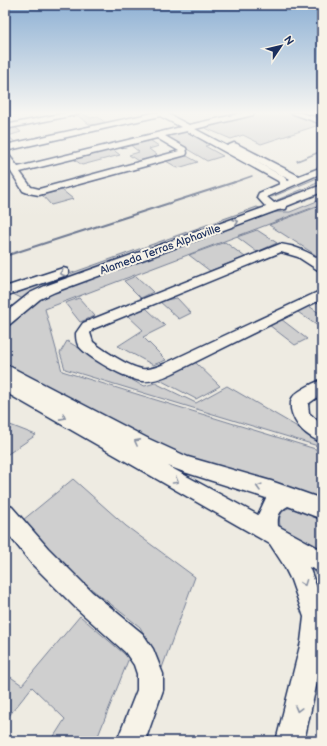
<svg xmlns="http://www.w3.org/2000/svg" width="327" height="746" viewBox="0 0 327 746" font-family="'Balsamiq Sans',sans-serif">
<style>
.green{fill:#cfcfcf;stroke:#757f96}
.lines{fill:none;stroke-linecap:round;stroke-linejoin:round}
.stream-far1{stroke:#6e7992;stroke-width:1.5}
.stream{stroke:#6e7992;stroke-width:2}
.minor-casing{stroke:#1b2f5e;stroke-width:3}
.minor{fill:#f7f3e8;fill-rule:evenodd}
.oneway{stroke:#8991a3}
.labels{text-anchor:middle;stroke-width:4;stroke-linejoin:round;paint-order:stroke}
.far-street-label{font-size:11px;fill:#1b2f5e;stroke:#f7f3e8}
</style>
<rect width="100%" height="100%" fill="#eeebe2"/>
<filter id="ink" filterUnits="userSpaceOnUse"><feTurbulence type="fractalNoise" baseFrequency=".025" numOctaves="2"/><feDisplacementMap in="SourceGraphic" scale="8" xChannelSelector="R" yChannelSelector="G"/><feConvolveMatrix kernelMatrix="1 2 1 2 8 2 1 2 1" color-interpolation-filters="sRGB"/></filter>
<g filter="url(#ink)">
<path class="green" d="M82,113L90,118L98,117L106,123L92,126L75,114Z
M257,113H290L322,124L261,144L243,135L231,139L205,128V126L220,122H226Z
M15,127L21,132L8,136L16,143L5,145V129Z
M187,131C196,134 201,140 209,145L205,146L223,156L207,161L167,137L168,135Z
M148,139L159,146L149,149L161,158L141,163L129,155L139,152L129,144Z
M111,148L120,155L82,165L72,158Z
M185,155L198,162L178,168L166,161Z
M322,173V176L272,197L269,196Z
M322,181V185L279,202L277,200Z
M62,190L73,199L51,205L42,195Z
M322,199V204L45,309L62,371L322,451V509L225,477L5,370V321L35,296L142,256L275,212H290Z
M322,205V259L269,225Z
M257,207L262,209L23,299L13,294Z
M257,230L277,243L257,252L237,237Z
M225,242L245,257L210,271L189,255Z
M136,276L153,292L141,298L124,281Z
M79,298L95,316L80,322L65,303Z
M177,298L191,313L179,319L159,301Z
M306,304L322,315V329L295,310Z
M146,308L165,326L143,337L166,360L153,365L118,346L143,330L127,315Z
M281,319L307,339L295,345L269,325Z
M67,341L139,384L145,386L155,383L196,403L227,386L320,440L318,446L65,369L60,353Z
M195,362L220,386L196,399L158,379Z
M5,423L36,435L5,456Z
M73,479L126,526L195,577L162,668L140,627L66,569L23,520Z
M293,507L322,516V556L282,531C277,520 279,509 293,507Z
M305,566L322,576V612Z
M80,616L129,658L96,741H51L65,719L32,687L5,721V673L22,685Z"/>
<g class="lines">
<path class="stream-far1" d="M297,161L322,151
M232,183L252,176"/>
<path class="stream" d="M5,256L235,182"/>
<defs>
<path id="minor" d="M65,113H79L75,115L5,129V125Z
M153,113H166L189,125L242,113H253V115L195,129L227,146L234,143L237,144L299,176L322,167V173L267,197L274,203L322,185V192L287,206L286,209L278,210L55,292L40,299L10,324L5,326V313L30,293L45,286L266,207L257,197L259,193L280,184L278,181L187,131L165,136L186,148L187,153L186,155L39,195L28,193L23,191L5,162V153L8,154L18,167L181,127L160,116L5,151V145ZM157,138L179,151L39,189L31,187L20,172ZM233,149L290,180L288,181L284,177Z
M291,113H301L322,119V124Z
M280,244C296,246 309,252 322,261V271L318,270L298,257L281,252L93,329L90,333L93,342C103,350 129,367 142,369C150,370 157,367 164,364L322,290V299L175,372C165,377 153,382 142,381C127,379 87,358 78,345C76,341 76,337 76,333L83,323Z
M63,268L67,269L69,272L67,275L5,296V287Z
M5,364L149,439L188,457L271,481L322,499V519L288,506C279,511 277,516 278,526L322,550V573L309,567L322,601V659L304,741H276L301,642L304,617L291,580L283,564L270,544L5,392V378H6L5,377ZM168,466L184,472L266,498L258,515Z
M322,380V394L308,404L309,413L322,425V442C307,437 294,425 291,409C291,405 290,401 293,397C297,391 315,382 322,380Z
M5,504L12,507L48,548L92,592L143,634L153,649L163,674V690L145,741H117L137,690V674L134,665L125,652L76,608L32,564L5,530Z"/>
</defs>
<use href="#minor" class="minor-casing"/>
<use href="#minor" class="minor"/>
</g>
<defs><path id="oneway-chevron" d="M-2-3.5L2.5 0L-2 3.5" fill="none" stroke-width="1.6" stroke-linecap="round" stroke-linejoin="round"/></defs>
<g class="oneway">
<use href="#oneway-chevron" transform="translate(236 222) rotate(-20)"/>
<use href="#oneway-chevron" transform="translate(62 273) rotate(161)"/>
<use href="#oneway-chevron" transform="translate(63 417) rotate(29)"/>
<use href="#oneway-chevron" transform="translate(137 442) rotate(-152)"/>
<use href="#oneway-chevron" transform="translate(176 481) rotate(30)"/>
<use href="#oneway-chevron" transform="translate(259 487) rotate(-165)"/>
<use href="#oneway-chevron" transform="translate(304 583) rotate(69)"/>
<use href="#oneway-chevron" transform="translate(298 709) rotate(105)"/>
</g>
</g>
<linearGradient id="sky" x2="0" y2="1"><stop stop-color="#8db0d4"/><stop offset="0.52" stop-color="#f7f6f2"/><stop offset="1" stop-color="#f7f6f2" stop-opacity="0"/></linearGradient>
<rect width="327" height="217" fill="url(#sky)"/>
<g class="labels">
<g class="far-street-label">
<text transform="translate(160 249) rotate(-20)" y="4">Alameda Terras Alphaville</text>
</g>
</g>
<rect width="327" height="746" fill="none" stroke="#f7f3e8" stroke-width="20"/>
<rect x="10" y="10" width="307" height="726" fill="none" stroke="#1b2f5e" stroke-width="1.5" filter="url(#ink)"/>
<g transform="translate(281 46) rotate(55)" stroke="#f7f3e8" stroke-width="3" paint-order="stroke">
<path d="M0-3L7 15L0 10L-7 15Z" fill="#1b2f5e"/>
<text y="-6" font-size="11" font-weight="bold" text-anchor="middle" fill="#1b2f5e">N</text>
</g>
</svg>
